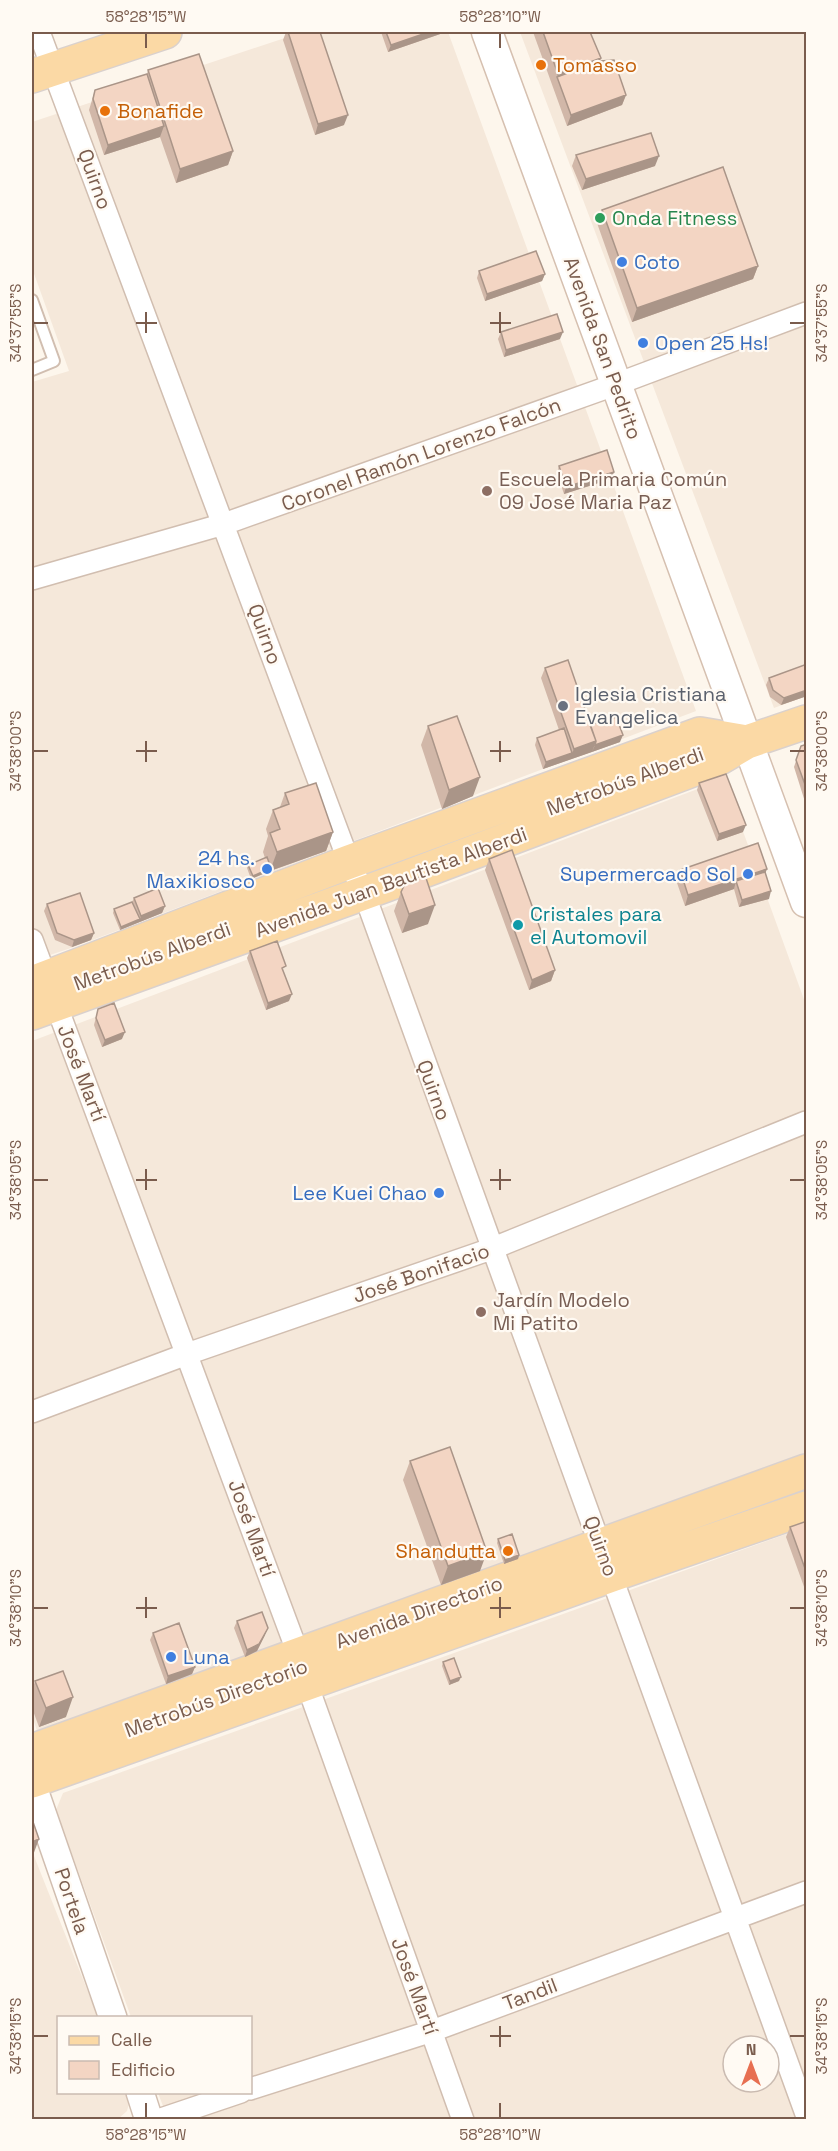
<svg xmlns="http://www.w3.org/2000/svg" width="838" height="2151" viewBox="0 0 838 2151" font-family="'Space Grotesk',sans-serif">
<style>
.residential{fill:#f5e8da;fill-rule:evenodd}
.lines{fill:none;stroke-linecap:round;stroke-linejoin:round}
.service-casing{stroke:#d1beb0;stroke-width:14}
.minor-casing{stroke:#d1beb0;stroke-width:24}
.tertiary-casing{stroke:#d1beb0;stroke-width:30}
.secondary-casing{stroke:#d6c0b0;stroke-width:33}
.primary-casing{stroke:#dad1cd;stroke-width:36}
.service{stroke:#fff;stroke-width:10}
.minor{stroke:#fff;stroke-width:21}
.tertiary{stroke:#fff;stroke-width:27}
.secondary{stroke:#fff;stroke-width:30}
.primary{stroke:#fbd9a5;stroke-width:33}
.wall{fill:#d1b7a8}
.shaded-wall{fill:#aa9588}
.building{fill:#f3d5c3;stroke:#aa9588;stroke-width:1.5}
.ticks{fill:none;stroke:#7a5c4d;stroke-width:2}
.food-dot{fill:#e8710a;stroke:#fffaf3;stroke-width:2}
.leisure-dot{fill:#2e9e5b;stroke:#fffaf3;stroke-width:2}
.shop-dot{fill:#3f7fe0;stroke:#fffaf3;stroke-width:2}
.education-dot{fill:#8d6e63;stroke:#fffaf3;stroke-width:2}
.worship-dot{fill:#6b7280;stroke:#fffaf3;stroke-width:2}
.culture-dot{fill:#0f9aa8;stroke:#fffaf3;stroke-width:2}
.labels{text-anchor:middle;stroke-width:4.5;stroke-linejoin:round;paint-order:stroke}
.food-label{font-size:20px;fill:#c56008;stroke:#fffaf3;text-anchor:start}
.street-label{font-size:20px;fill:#7a5c4d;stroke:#fffaf3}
.leisure-label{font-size:20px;fill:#27864d;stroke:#fffaf3;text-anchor:start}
.shop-label{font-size:20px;fill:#366cbe;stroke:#fffaf3;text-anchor:start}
.education-label{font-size:20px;fill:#785e54;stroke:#fffaf3;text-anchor:start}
.worship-label{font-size:20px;fill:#5b616d;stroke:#fffaf3;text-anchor:start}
.culture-label{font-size:20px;fill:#0d838f;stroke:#fffaf3;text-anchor:start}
.neatline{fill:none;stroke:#7a5c4d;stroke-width:2}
.ticks-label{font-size:15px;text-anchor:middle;fill:#7a5c4d}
</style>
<rect width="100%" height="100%" fill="#fdf6ec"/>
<path class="residential" d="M303,32H448L696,711L74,947L32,961V382L69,371L32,268V122Z
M520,32H806V696L774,708Z
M724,779L806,1005V1453L37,1731L32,1716V1041Z
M806,1527V2119H168L158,2093L250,2092V2018L131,2017L56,1810L63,1793ZM733,2046H769V2082H733Z
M32,1851L98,2017L58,2018V2092L128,2093L130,2100L127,2111L118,2119H32Z"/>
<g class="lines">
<defs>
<path id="service" d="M32,300L54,361L32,370"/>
<path id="minor" d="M39,32L349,862L364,893L806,2114
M32,579L224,524L617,384L806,313
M32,940L299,1656L307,1684L463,2120
M32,1412L187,1354L491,1249L806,1122
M250,2089L432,2031L806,1892
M158,2120L241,2092"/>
<path id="tertiary" d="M32,1784L113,2018
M140,2092L149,2120"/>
<path id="secondary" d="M487,32L806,902"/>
<path id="primary" d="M32,76L165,32
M32,983L349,862L700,734L747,742
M32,1013L386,885L711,763L747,742L806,722
M32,1751L806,1471
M32,1781L612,1575L806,1508"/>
</defs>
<use href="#service" class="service-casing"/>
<use href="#minor" class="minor-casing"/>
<use href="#tertiary" class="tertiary-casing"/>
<use href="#secondary" class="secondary-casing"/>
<use href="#primary" class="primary-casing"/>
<use href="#service" class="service"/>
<use href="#minor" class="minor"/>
<use href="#tertiary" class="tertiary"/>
<use href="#secondary" class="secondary"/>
<use href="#primary" class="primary"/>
</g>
<path class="wall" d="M286,32H288L344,125L315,135L283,40Z
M381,32H446L388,52Z
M533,32H590L601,58L600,61L626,95L622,105L567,126Z
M148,70L233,151L228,165L176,183L160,137L104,155L89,110L95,90L147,74Z
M576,155L655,166L582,190L572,166Z
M602,210L758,266L753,279L632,322L597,223Z
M479,271L545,274L542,281L485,301L477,278Z
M501,332L560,339L504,357L498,339Z
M559,466L614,472L611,479L564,494L557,473Z
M807,664V696L781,705L770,697L766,685L769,678Z
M545,668L590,725L620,742L543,769L535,745L537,738L559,730L541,678Z
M428,726L473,796L442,809L421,745Z
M807,744L806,805L794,767L801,746Z
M699,783L743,832L717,841L697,790Z
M285,793L333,832L326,851L270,871L251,879L247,868L248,865L265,858L263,852L268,836L266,829L273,810L280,807Z
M489,859L555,970L551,981L529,990L485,870Z
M767,869L765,872L769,899L739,907L734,889L685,906L676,880L680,870Z
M401,892L428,924L402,933L394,911Z
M134,898L165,906L162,913L120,930L113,913L114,909L132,902Z
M47,904L94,933L91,940L72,947L55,940L44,911Z
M250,951L289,1001L266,1010L247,958Z
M98,1009L122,1039L102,1047L94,1025Z
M410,1461L480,1571L441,1585L403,1480Z
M807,1521V1595L786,1537L790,1527Z
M498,1539L519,1555L518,1559L504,1564L497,1543Z
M237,1621L265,1635L257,1651L245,1657L234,1628Z
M153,1633L195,1667L192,1674L166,1684L150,1640Z
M443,1662L459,1681L449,1685L442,1666Z
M35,1681L66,1717L39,1727L32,1708V1691Z"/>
<path class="shaded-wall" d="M429,32H446L388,52L391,45Z
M601,58L596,72L557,77L558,74Z
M626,95L622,105L567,126L571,115Z
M348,115L344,125L315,135L318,124Z
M164,126L160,137L104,155L108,145Z
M233,151L228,165L176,183L180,169Z
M659,156L655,166L582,190L586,179Z
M758,266L753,279L632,322L637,308Z
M545,274L542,281L485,301L487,294Z
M563,332L560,339L504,357L506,350Z
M614,472L611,479L564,494L566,487Z
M807,690V696L781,705L784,698Z
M623,735L620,742L592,752L595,745Z
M596,741L592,752L543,769L546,762L572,753L574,749Z
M480,777L473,796L442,809L449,790Z
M746,825L743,832L717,841L719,834Z
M333,832L326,851L270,871L251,879L253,876L271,868L277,852Z
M767,869L763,879L736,881L734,889L685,906L688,895Z
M771,891L769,899L739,907L742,900Z
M435,905L428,924L402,933L409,914Z
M165,906L162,913L120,930L121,927L140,919L141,916Z
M94,933L91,940L72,947L74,940Z
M555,970L551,981L529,990L532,980Z
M292,994L289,1001L266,1010L268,1003Z
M125,1032L122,1039L102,1047L105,1040Z
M487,1552L480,1571L441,1585L448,1566Z
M519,1555L518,1559L504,1564L505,1560Z
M268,1628L265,1635L257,1651L245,1657L247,1650Z
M195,1667L192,1674L166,1684L168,1676Z
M461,1677L459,1681L449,1685L450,1681Z
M73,1697L66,1717L39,1727L46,1708Z
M39,1839L32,1858V1842Z"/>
<path class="building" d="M288,32H320L348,115L318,124Z
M386,32H429L391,45Z
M543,32H590L601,58L558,74Z
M199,54L233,151L180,169L148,70Z
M614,60L626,95L571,115L557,77L600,61Z
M147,74L164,126L108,145L93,99L95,90Z
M651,133L659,156L586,179L576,155Z
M723,167L758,266L637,308L602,210Z
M536,251L545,274L487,294L479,271Z
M557,314L563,332L506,350L501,332Z
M607,450L614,472L566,487L559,466Z
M568,660L596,741L574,749L545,668Z
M807,664V690L784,698L773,690L769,678Z
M457,716L480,777L449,790L428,726Z
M616,717L623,735L595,745L596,741L590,725Z
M564,728L572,753L546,762L537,738Z
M807,744V790L796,760L801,746Z
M726,774L746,825L719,834L699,783Z
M316,783L333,832L277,852L270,833L280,829L273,810L289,804L285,793Z
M758,843L767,869L688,895L680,870Z
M512,850L555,970L532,980L489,859Z
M267,857L271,868L253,876L248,865Z
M765,872L771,891L742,900L736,881Z
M425,875L435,905L409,914L401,892L406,882Z
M158,888L165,906L141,916L134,898Z
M80,893L94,933L74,940L57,933L47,904Z
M132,902L140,919L121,927L114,909Z
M277,941L286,966L282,968L292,994L268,1003L250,951Z
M114,1003L125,1032L105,1040L96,1018L98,1009Z
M450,1447L487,1552L448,1566L410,1461Z
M807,1521V1574L790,1527Z
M512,1534L519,1555L505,1560L498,1539Z
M262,1612L268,1628L259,1644L247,1650L237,1621Z
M179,1623L195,1667L168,1676L153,1633Z
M454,1658L461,1677L450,1681L443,1662Z
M63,1671L73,1697L46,1708L35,1681Z
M32,1819L39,1839L32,1842Z"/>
<path class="ticks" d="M146,33V48M500,33V48M146,312V333M500,312V333M33,323H48M136,323H157M490,323H511M790,323H805M146,741V762M500,741V762M33,751H48M136,751H157M490,751H511M790,751H805M146,1169V1190M500,1169V1190M33,1180H48M136,1180H157M490,1180H511M790,1180H805M146,1597V1618M500,1597V1618M33,1608H48M136,1608H157M490,1608H511M790,1608H805M500,2026V2047M33,2036H48M490,2036H511M790,2036H805M146,2103V2118M500,2103V2118"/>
<g class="food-dot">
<circle cx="541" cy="65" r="6"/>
<circle cx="105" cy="111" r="6"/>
<circle cx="508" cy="1551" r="6"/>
</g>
<circle class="leisure-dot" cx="600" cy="218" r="6"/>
<g class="shop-dot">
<circle cx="622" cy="262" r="6"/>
<circle cx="643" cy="343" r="6"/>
<circle cx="267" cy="869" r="6"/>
<circle cx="748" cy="874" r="6"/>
<circle cx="439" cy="1193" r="6"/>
<circle cx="171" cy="1657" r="6"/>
</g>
<g class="education-dot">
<circle cx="487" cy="491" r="6"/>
<circle cx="481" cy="1312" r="6"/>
</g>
<circle class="worship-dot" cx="563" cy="706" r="6"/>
<circle class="culture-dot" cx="518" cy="925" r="6"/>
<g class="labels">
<g class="food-label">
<text x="553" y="72">Tomasso</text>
<text x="117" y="118">Bonafide</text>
<text x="496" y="1558" text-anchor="end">Shandutta</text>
</g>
<g class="street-label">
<text transform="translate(95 179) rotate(70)" y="7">Quirno</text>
<text transform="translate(603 348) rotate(70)" y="7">Avenida San Pedrito</text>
<text transform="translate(421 454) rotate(-20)" y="7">Coronel Ramón Lorenzo Falcón</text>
<text transform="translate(265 634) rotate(70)" y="7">Quirno</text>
<text transform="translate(625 781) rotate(-20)" y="7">Metrobús Alberdi</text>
<text transform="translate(391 882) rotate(-20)" y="7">Avenida Juan Bautista Alberdi</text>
<text transform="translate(152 956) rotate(-20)" y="7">Metrobús Alberdi</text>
<text transform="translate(82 1073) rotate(69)" y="7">José Martí</text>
<text transform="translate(434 1090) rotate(70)" y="7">Quirno</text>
<text transform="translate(421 1273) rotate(-19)" y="7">José Bonifacio</text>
<text transform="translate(252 1528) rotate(70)" y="7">José Martí</text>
<text transform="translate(601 1546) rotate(70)" y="7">Quirno</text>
<text transform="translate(419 1612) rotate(-20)" y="7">Avenida Directorio</text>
<text transform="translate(216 1698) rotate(-20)" y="7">Metrobús Directorio</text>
<text transform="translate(72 1901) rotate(71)" y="7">Portela</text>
<text transform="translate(415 1986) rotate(70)" y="7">José Martí</text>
<text transform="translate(530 1994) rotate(-21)" y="7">Tandil</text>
</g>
<g class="leisure-label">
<text x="612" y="225">Onda Fitness</text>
</g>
<g class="shop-label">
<text x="634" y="269">Coto</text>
<text x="655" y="350">Open 25 Hs!</text>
<text x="255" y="865" text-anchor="end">24 hs.<tspan x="255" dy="23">Maxikiosco</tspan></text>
<text x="736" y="881" text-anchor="end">Supermercado Sol</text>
<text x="427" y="1200" text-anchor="end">Lee Kuei Chao</text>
<text x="183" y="1664">Luna</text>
</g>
<g class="education-label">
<text x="499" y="486">Escuela Primaria Común<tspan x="499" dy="23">09 José Maria Paz</tspan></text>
<text x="493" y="1307">Jardín Modelo<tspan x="493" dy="23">Mi Patito</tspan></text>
</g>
<g class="worship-label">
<text x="575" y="701">Iglesia Cristiana<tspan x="575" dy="23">Evangelica</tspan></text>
</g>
<g class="culture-label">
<text x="530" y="921">Cristales para<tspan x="530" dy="23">el Automovil</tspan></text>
</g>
</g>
<rect width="838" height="2151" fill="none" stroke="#fffaf3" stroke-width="66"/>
<rect x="57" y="2016" width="195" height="78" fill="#fffaf3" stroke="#cabbb1" stroke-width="1.5"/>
<rect x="69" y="2036" width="30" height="9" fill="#fbd9a5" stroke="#cabbb1" stroke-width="1.5"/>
<text x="111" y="2046" font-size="18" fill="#7a5c4d">Calle</text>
<rect x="69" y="2061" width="30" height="18" fill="#f3d5c3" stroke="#cabbb1" stroke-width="1.5"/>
<text x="111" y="2076" font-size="18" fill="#7a5c4d">Edificio</text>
<g transform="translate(751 2064)"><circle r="28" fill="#fffaf3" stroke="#cabbb1" stroke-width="1.5"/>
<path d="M0-4.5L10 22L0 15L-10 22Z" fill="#e76f51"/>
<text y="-9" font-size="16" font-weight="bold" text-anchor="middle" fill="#7a5c4d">N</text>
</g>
<rect x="33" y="33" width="772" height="2085" class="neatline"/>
<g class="ticks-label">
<text x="146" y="22">58°28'15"W</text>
<text x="500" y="22">58°28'10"W</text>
<text transform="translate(16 323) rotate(-90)" y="5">34°37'55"S</text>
<text transform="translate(822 323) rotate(-90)" y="5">34°37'55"S</text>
<text transform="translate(16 751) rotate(-90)" y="5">34°38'00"S</text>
<text transform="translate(822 751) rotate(-90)" y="5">34°38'00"S</text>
<text transform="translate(16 1180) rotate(-90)" y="5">34°38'05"S</text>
<text transform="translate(822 1180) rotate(-90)" y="5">34°38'05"S</text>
<text transform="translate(16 1608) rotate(-90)" y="5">34°38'10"S</text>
<text transform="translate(822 1608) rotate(-90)" y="5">34°38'10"S</text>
<text transform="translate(16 2036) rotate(-90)" y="5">34°38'15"S</text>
<text transform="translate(822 2036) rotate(-90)" y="5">34°38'15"S</text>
<text x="146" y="2140">58°28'15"W</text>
<text x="500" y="2140">58°28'10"W</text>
</g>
</svg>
